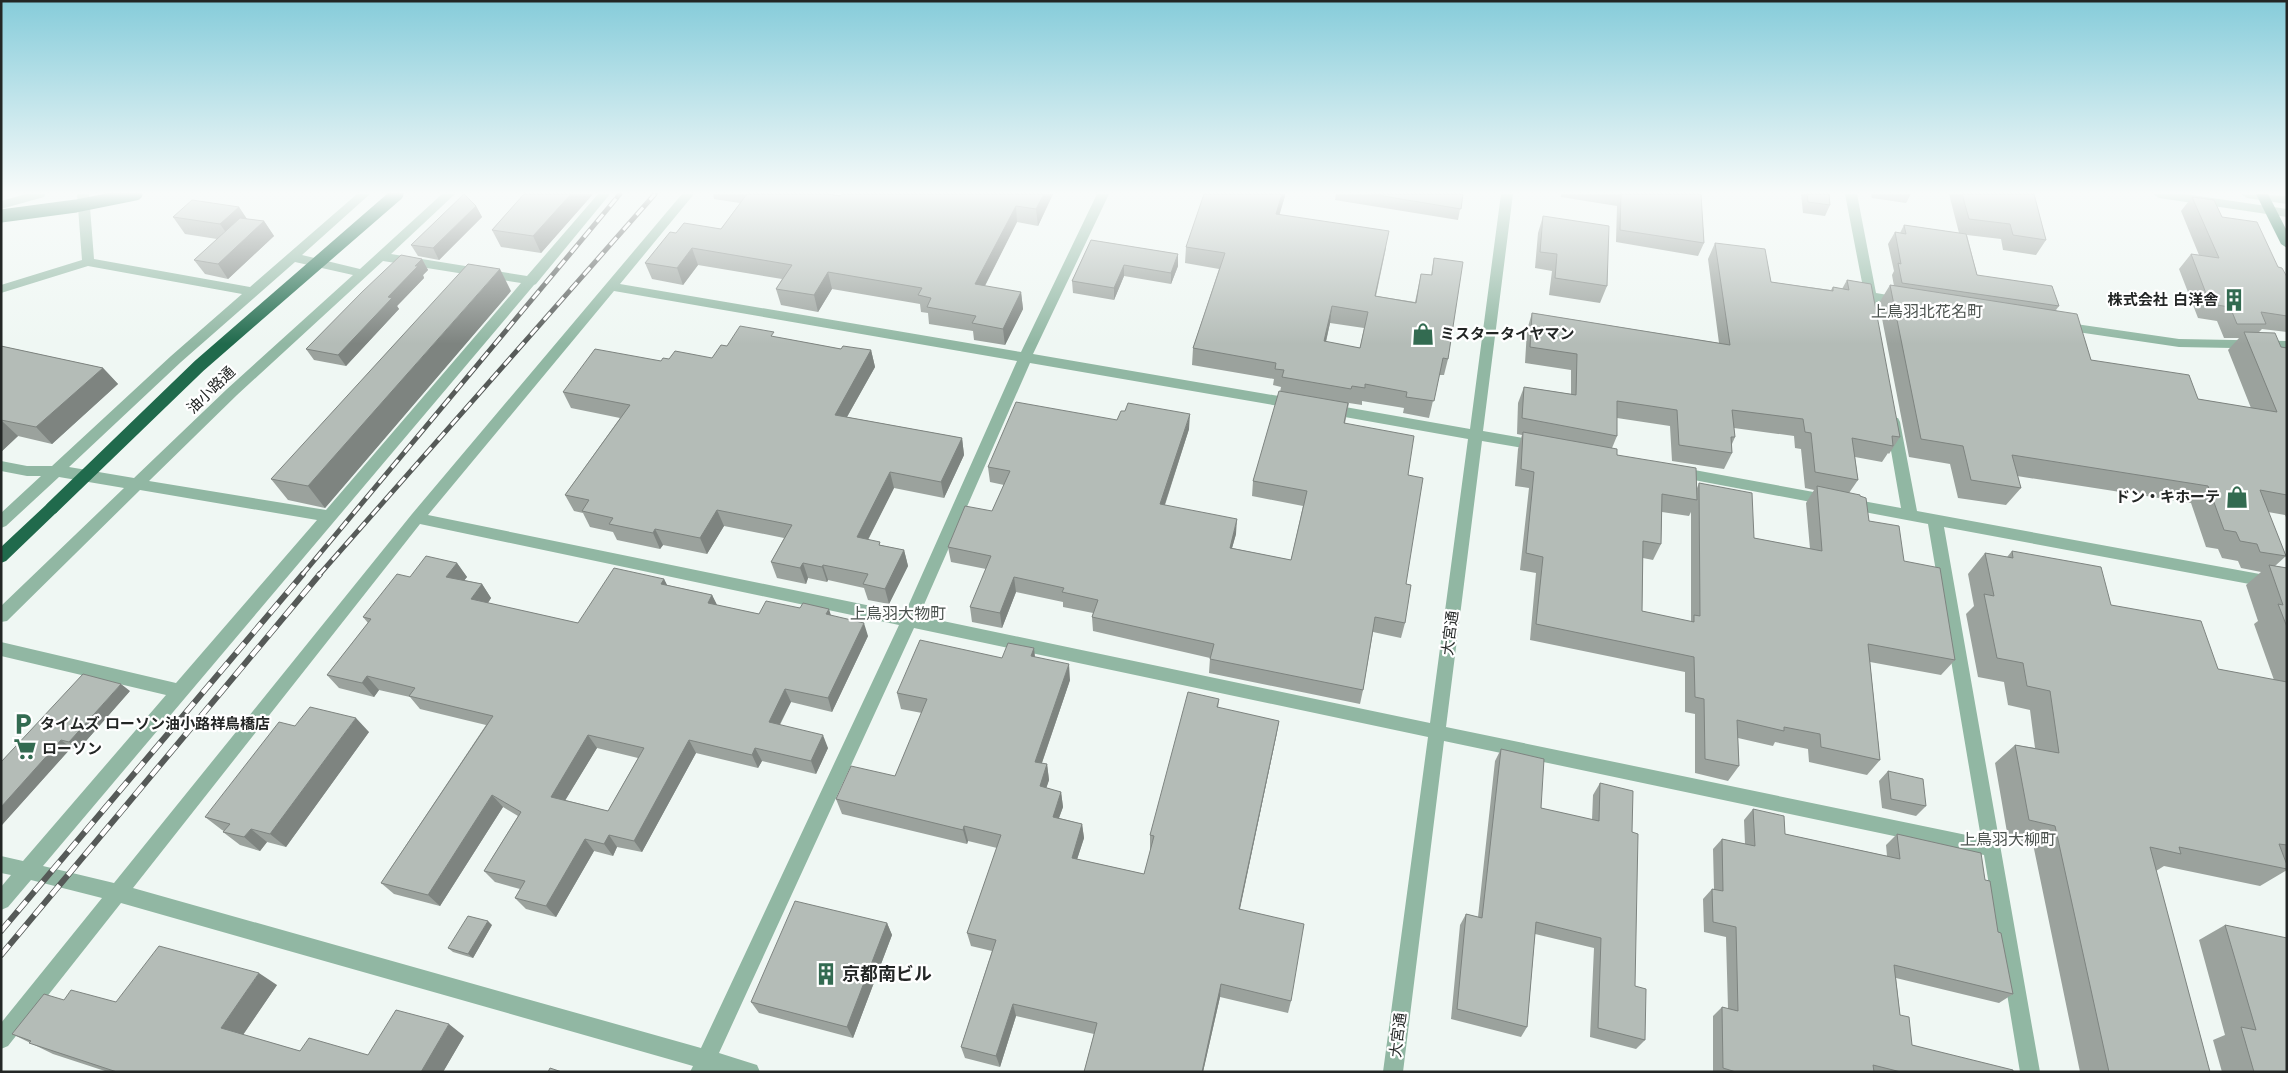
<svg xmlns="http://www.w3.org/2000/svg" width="2288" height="1073" viewBox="0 0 2288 1073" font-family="'DejaVu Sans','Noto Sans JP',sans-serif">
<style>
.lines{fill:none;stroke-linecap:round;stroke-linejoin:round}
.minor{fill:#91b7a3;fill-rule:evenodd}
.highway{fill:#206a4c;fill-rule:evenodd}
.rail-far1-casing{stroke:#565a58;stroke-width:5}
.rail-casing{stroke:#565a58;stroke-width:6}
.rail-far1{stroke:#fff;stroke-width:3;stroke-dasharray:10;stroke-linecap:butt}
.rail{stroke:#fff;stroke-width:4.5;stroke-dasharray:13;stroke-linecap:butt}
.highway-bridge{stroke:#206a4c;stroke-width:13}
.wall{fill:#9ba29d;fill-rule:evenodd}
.shaded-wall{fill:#7e8480}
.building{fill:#b4bcb7;stroke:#7e8480;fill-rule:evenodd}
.labels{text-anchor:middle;stroke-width:4.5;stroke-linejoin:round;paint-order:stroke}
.poi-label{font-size:15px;font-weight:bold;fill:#232625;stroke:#fff;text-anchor:start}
.street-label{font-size:15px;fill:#232625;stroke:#fff}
.neighbourhood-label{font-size:16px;fill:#4c534f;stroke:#fff}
.near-poi-label{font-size:18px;font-weight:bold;fill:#232625;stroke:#fff;text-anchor:start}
</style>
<rect width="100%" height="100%" fill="#eff7f3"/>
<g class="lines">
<path class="minor" d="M26,194H46L44,197L1,209V201Z
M77,194H89L94,259L250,287L357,194H370L302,255L360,269L442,194H455L391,254L527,276L598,194H610L536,284L534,285L43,866L114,883L412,514L682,194H694L620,284L1021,352L1097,194H1109L1033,354L1296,399L1301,401L1303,404L1301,407L1296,409L1030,363L919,616L1430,723L1468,439L1328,414L1323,412L1321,409L1323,406L1328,404L1470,429L1501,194H1513L1483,431L1540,441L1545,442L1547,446L1545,450L1540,451L1482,441L1446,727L1981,838L1928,524L1678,477L1673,476L1671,472L1673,468L1678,467L1901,508L1886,422L1888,418H1898L1900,422L1917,511L2287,579V591L1944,527L2040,1072H2020L1984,855L1444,741L1403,1072H1383L1428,737L914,628L719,1053L757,1065L760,1072H690L693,1066L121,903L8,1046L1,1049V1023L102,898L31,880L8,907L1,910V887L11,875L1,873V856L23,861L166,695L1,656V642L176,683L317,520L140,490L7,621L1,622V606L124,488L59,477L6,526L1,528V513L41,476H27L1,471V461L27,466H52L171,356L242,294L88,266L1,293V285L82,260ZM383,261L521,283L326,510L149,481L237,395ZM295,262L353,275L227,389L134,478L69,467L181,362ZM614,291L1017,361L905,613L428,515ZM420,524L899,625L701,1048L133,888Z
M1845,194H1857L1876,293L1906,298L1907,301L1906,304L1901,305L1878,301L1877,306L1872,307L1866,303Z
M2153,194H2185L2287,209V217L2159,198Z
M2241,194L2287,196V204L2247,198Z
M2062,322L2179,339L2287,341V349L2179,347L2057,329L2056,326Z"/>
<path class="highway" d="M2256,194H2268L2287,231V248L2281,244Z
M52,502L57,504L59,508L57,512L6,561L1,563V547L47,504Z"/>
<defs>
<path id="rail-far1" d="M302,575L620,194
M319,575L655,194"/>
<path id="rail" d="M1,931L303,574
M1,955L320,574"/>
</defs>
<use href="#rail-far1" class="rail-far1-casing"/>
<use href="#rail" class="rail-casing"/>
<use href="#rail-far1" class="rail-far1"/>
<use href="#rail" class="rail"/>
<path class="highway-bridge" d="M1,216L76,206L136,194
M52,508L199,366L397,194"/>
</g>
<path class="wall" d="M524,194H593L541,253L501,247L492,230Z
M713,194H828L840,196L842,194H1053L1038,226L1017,222L985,286L1021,292L1023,309L1005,345L974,340L973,331L929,324L928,313L921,312L920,304L832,289L818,312L781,305L776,289L782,279L698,265L683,285L652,279L645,263L676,233L721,229L740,203L714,199Z
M1336,194H1463L1458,220L1335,200Z
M1561,194H1701L1704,243L1698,256L1616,242L1617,206L1561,197Z
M1801,194H1829L1830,205L1825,216L1803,213Z
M1871,194H1911L1906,203L1872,198Z
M1949,194H2034L2046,240L2036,255L2003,250L2001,239L1967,235L1977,275L2059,306L2056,310L2091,360L2198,399L2251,408L2228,350L2239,338H2224L2217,321L2198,318L2179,269L2191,254L2199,255L2181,211L2192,197L2222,217L2278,267L2287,277V332L2262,329L2259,332L2281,347L2287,348V519L2285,515L2268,512L2286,556L2275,566L2287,568V870L2260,886L2164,866L2156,871L2210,1072H2080L2033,844L2008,838L1995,763L2015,745L2035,748L2030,710L2008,705L2004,682L1978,677L1966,614L1974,606L1968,574L1985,553L2007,557L2012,551L2111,605L2218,669L2274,680L2254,624L2258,621L2246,585L2261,572L2241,568L2238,561L2222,558L2218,549L2206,547L2191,503L2017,476L2021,488L2006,505L1958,498L1950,464L1909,457L1879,303L1890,285L1894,286L1892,275L1894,271L1888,244L1895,232L1900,233L1904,225L1959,233Z
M1285,196L1279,214L1386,248L1376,296L1415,302L1421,274L1431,275L1434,258L1448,359L1444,375H1439L1429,418L1403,413L1404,408L1362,401V405L1349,403L1345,423L1408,475L1405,623L1401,638L1373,632L1363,690L1360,704L1209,673L1210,658L1093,631L1092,617L1093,613L1063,607V602L1016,592L1002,628L972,622L970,607L986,569L951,562L948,547L992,511L1004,485L990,482L988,467L1117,420L1189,429L1165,505L1236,534L1232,548L1291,560L1303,506L1252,496L1253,481L1280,392L1281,387L1273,385L1274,379L1192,365L1193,348L1219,269L1185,263L1186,247ZM1330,323L1364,328L1360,348L1326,342Z
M476,206L482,217L439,260L418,256L411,245Z
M239,207L247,219L264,221L274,236L228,279L205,274L194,260L217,239L185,234L173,217Z
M1543,216L1607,286L1600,303L1549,295L1552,271L1535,268L1538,233Z
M1091,240L1178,254V266L1171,284L1124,276L1114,300L1073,293L1072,281Z
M1715,243L1771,282L1831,290L1833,287L1842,289L1847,280L1900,437L1889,454L1888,453L1882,462L1855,457L1858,480L1849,493L1860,496L1869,521L1904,561L1955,660L1941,675L1870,662L1880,760L1867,775L1809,762L1808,749L1775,742L1773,746L1738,738L1739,766L1728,781L1695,773V714L1685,712V672L1530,640L1536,573L1520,570L1529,488L1515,486L1518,449L1522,435L1517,434L1518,403L1524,387L1571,394V370L1525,363L1527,330L1532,313L1719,343L1708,259ZM1617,418L1670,426L1672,461L1724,469L1732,453V444L1735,437L1734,428L1794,436L1795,448L1801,449L1805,488L1814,490L1806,503L1810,549L1754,538L1699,483L1697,488L1617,455L1612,448L1617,436ZM1662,512L1689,516L1691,512V622L1642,611L1643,558L1653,560L1661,544Z
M422,259L428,270L423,275L424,278L397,306L399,309L346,366L314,360L306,349Z
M511,291L325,508L288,500L271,479Z
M776,337L841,349L871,350L875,367L847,417L962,438L964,455L944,498L894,488L868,540L880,545L904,550L908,566L889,604L868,600L864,588L828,580L827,582L808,578L806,584L777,578L771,562L784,538L724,526L707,554L663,545L660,549L617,540L613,532L590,527L583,513L574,511L565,495L620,418L571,408L563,392L661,361L669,359L712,358L727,346Z
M1,346L103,368L118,384L52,444L18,436L1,452Z
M457,563L467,577L464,580L482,584L491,598L488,603L578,623L664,579L667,585L712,595L717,605L759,614L831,615L868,636L832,712L791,702L780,725L828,748L816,774L762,761L758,768L696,753L642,852L617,847L613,856L594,851L556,917L526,909L515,898L520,889L495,882L484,871L518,816L503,807L440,906L394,894L381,883L486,725L420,709L410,697L379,690L374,697L339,688L327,675L368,623L363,617L410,577ZM597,748L638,758L608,811L565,800Z
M1035,657L1070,680L1042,763L1047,764L1049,780L1046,788L1061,792L1063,807L1059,818L1082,824L1084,838L1077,859L1144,874L1151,850H1150V835L1219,699L1218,708L1279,721L1276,737L1240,909L1291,1001L1288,1013L1220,997L1203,1072H1084L1094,1034L1016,1016L1000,1067L965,1058L961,1047L992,951L971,946L967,933L997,848L968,841L967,844L842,814L836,799L895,776L922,713L901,709L897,693Z
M130,691L78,750L71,748L1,826V762Z
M295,726L369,732L286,847L267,842L260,851L240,845L223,832L224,831L222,830L205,817Z
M1501,749L1541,808L1592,820L1593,795L1600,783L1632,832L1635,986L1645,1040L1636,1049L1590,1037L1594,948L1535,934L1527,1027L1521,1037L1451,1019L1460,925L1466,914L1478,917L1495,761Z
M1888,771L1926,806L1916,816L1882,808L1879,781Z
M1753,809L1785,834L1887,856L1886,845L1897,834L1985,880L2013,994L1999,1003L1896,978L1900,1015L1912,1045L2013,1072H1713V1016L1722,1007L1728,1009L1726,937L1704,932L1703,899L1712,889H1714L1713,849L1722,839L1745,844L1744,820Z
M887,923L892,935L853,1038L759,1013L751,1002Z
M492,925L473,958L453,952L448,948Z
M2225,925L2287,1072H2222L2213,1040L2225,1035L2199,940Z
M277,985L243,1035L300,1051L368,1055L464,1036L443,1072H108L53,1054L12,1034L64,1000L116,1002Z"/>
<path class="shaded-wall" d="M571,194H593L541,253L533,236Z
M1044,194H1053L1038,226L1036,209Z
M1282,194H1285V196L1275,230L1276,214Z
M476,206L482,217L439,260L433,248Z
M1016,206L1017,222L977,301L975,284Z
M239,207L250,224L232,241L220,224Z
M264,221L274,236L228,279L218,264Z
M692,248L698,265L683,285L677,268Z
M1178,254V266L1171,284V273Z
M422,259L428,270L423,275L424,278L397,306L399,309L346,366L338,355L415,266Z
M1124,265V276L1114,300V288Z
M500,269L511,291L325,508L308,486Z
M828,272L832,289L818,312L814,295Z
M1021,292L1023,309L1005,345L1003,329Z
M1332,306L1330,323L1322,358L1324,341Z
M871,350L875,367L839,431L835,415Z
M103,368L118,384L52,444L36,427Z
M1190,414L1189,429L1160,519V504Z
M1,420L18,436L1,452Z
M962,438L964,455L944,498L941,482Z
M890,472L894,488L861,553L857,537Z
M717,510L724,526L707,554L700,538Z
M1237,519L1236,534L1228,562L1230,548Z
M655,529L663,545L660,549L653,533Z
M904,550L908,566L889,604L885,589Z
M457,563L467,577L456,591L446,577Z
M803,563L808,578L806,584L800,568Z
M823,565L828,580L827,582L822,567Z
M1014,577L1016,592L1002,628L1000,613Z
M664,579L671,593L661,584Z
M482,584L491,598L481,613L471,599Z
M712,595L719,609L708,603Z
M829,609L833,622L826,614Z
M864,623L868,636L832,712L828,698Z
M1034,648L1036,665L1031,656Z
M1069,664L1070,680L1037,777L1035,762Z
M367,676L379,690L374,697L362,683Z
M121,684L130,691L78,750L69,742Z
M785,689L791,702L774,735L769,722Z
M356,718L369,732L286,847L270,834Z
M1279,721L1276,737L1237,922L1239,909Z
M588,735L597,748L560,809L551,797Z
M823,735L828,748L816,774L811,761Z
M61,740L71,748L1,826V807Z
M689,740L696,753L642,852L634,841Z
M755,748L762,761L758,768L752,755Z
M1047,764L1049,780L1042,801L1040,786Z
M1061,792L1063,807L1054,831L1053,817Z
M492,795L503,807L440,906L428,895Z
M1082,824L1084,838L1073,872L1072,858Z
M964,826L968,841L967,844L963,830Z
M251,829L267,842L260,851L244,837Z
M609,835L617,847L613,856L604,844Z
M585,839L594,851L556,917L546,906Z
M488,921L492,925L473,958L468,954Z
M887,923L892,935L853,1038L847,1027Z
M259,973L277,985L240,1039L221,1028Z
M1221,984L1220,997L1203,1072H1202Z
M1013,1004L1016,1016L1000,1067L996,1056Z
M449,1024L464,1036L443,1072H421Z"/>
<path class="building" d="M464,194L476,206L433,248L411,245Z
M524,194H571L533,236L492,230Z
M747,194H828L840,196L842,194H1044L1036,209L1016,206L975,284L1021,292L1003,329L972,323L976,316L927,307L931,298L918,295L922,288L828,272L814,295L776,289L792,265L692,248L677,268L645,263L670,232L676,233L684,223L721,229Z
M1204,194H1282L1276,214L1389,231L1375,296L1416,303L1421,274L1432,275L1434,258L1463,262L1448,359L1443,358L1434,401L1406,397L1407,392L1365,384V388L1352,386L1351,389L1282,377L1284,370L1275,369L1276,363L1193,348L1225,253L1186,247ZM1332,306L1368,312L1360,348L1324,341Z
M1371,194H1463L1461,209Z
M1621,194H1701L1704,243L1620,230Z
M1807,194H1829L1830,205L1808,202Z
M1962,194H2034L2046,240L2013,235L2010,224L1969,219Z
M2192,197L2214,200L2222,217L2257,222L2278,267L2282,268L2287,277V316L2261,312L2266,324H2237L2230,307L2210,304L2191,254L2219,258Z
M192,200L239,207L220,224L173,217Z
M1543,216L1609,226L1607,286L1555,278L1557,254L1540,252Z
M240,218L264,221L218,264L194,260Z
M1904,225L1966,234L1977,275L2052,286L2059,306L1902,283L1898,263L1901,264L1895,232L1906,234Z
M1091,240L1178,254L1171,273L1124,265L1114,288L1072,281Z
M1715,243L1765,249L1771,282L1833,291V287L1849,290L1847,280L1871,284L1900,437L1892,436L1893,446L1852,438L1858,480L1815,472L1811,433L1805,432L1803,419L1732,410L1735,437H1731L1732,453L1679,445L1677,410L1617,401V436L1522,418L1524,387L1576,395L1577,354L1530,347L1532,313L1730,345Z
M401,255L422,259L415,266H418L388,297L392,298L338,355L306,349L362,292Z
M468,264L500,269L308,486L271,479Z
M1890,285L2077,314L2091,360L2189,375L2198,399L2277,412L2244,332L2275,333L2281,347L2287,348V495L2260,490L2286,556L2260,552L2257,544L2240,541L2236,532L2224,530L2208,486L2012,455L2021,488L1971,480L1963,446L1921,439Z
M740,326L774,332L771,336L841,349L843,346L871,350L835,415L962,438L941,482L890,472L857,537L880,542L879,545L904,550L885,589L863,584L868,574L823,565L822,567L803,563L800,568L771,562L792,525L717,510L700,538L655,529L653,533L609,524L613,518L582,511L589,500L565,495L630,405L563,392L595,349L661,361L663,358L669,359L675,351L712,358L721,345L727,346Z
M1,346L103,368L36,427L1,420Z
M1279,391L1348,403L1344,423L1414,436L1408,475L1423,478L1406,584L1411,585L1405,623L1375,617L1363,690L1210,659L1214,644L1092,617L1098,600L1062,592L1064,588L1014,577L1000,613L970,607L991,556L948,547L965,506L992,511L1010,471L988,467L1016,402L1117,420L1121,411H1125L1128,403L1190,414L1160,504L1237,519L1230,548L1291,560L1307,491L1253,481Z
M1523,432L1617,449V455L1696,468L1697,500L1662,494L1661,544L1643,541L1642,611L1694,622V615L1700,616L1699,483L1752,493L1754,538L1822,551L1817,486L1860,495V496L1866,498L1869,521L1899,526L1904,561L1940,568L1955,660L1868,644L1880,760L1821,747L1820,734L1784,727V731L1737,720L1739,766L1705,759L1704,699L1695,697L1694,657L1536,624L1543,557L1526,553L1534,472L1521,469Z
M2012,551L2101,567L2111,605L2201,621L2218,669L2287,682V845L2279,844L2287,865V869L2179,847L2181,854L2150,847L2210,1072H2109L2055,826L2029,820L2015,745L2059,753L2050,691L2027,686L2023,663L1997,658L1984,594L1994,596L1985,553L2013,558Z
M426,556L457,563L446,577L482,584L471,599L578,623L614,568L664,579L661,584L712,595L708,603L759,614L766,601L800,608L803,603L829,609L826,614L864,623L828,698L785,689L769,722L823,735L811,761L755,748L752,755L689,740L634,841L609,835L604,844L585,839L546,906L515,898L525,881L484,871L521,812L492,795L428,895L381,883L493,716L409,696L415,688L367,676L362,683L327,675L371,619L363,617L397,574L410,577ZM588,735L644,748L608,811L551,797Z
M2269,565L2287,568V627L2278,604L2283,605Z
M920,640L1002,658L1008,643L1034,648L1031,656L1069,664L1035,762L1047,764L1040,786L1061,792L1053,817L1082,824L1072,858L1144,874L1154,836L1150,835L1188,692L1219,699L1217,707L1279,721L1239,909L1304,924L1291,1001L1221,984L1202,1072H1084L1097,1023L1013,1004L996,1056L961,1047L996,940L967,933L1001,835L964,826L963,830L836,799L851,766L895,776L927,699L897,693Z
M83,674L121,684L69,742L61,740L1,807V762Z
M310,707L356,718L270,834L251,829L244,837L223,832L230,824L205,817L279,722L295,726Z
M1501,749L1544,759L1541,808L1599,821L1600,783L1633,791L1632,832L1638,834L1635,986L1646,989L1645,1040L1598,1028L1601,938L1536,922L1527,1027L1457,1009L1466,914L1482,918Z
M1888,771L1923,779L1926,806L1891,799Z
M1753,809L1784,816L1785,834L1900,859L1897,834L1981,853L1985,880L1990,881L1998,932L2001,933L2013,994L1894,965L1900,1015L1909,1017L1912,1045L2013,1070V1072H1901L1873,1065L1874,1072H1736L1723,1068L1722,1007L1738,1011L1736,927L1713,922L1712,889L1723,891L1722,839L1755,846Z
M795,901L887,923L847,1027L751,1002Z
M468,916L488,921L468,954L448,948Z
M2225,925L2287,938V1072H2254L2241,1027L2256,1030Z
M159,946L259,973L221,1028L300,1051L309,1038L368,1055L396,1010L449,1024L421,1072H117L29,1043L31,1041L12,1034L44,994L64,1000L71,990L116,1002Z
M550,1068L562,1072H548Z"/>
<linearGradient id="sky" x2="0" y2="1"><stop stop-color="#86ccda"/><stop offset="0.56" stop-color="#f8fbfa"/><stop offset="1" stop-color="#f8fbfa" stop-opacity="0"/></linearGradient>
<rect width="2288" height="344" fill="url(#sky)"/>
<defs>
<symbol id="building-bare" viewBox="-9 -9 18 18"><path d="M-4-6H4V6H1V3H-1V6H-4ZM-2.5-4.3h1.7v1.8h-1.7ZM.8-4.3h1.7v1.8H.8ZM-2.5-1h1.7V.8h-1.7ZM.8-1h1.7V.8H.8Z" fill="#336b51" stroke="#fff" stroke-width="2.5" paint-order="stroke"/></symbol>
<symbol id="shop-bare" viewBox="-9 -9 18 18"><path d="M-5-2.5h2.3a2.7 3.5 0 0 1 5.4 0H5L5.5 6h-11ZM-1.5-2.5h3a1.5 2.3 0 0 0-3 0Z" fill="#336b51" stroke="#fff" stroke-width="2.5" paint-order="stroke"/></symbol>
<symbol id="parking-bare" viewBox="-9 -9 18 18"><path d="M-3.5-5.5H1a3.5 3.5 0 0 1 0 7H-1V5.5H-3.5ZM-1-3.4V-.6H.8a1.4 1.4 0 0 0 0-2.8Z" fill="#336b51" stroke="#fff" stroke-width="2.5" paint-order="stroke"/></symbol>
<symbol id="supermarket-bare" viewBox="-9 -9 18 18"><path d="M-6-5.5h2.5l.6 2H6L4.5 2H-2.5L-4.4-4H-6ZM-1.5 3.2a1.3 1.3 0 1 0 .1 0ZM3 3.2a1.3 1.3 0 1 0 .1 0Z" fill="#336b51" stroke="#fff" stroke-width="2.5" paint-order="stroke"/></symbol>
</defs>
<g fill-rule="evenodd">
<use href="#building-bare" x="2218" y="284" width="32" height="32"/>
<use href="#shop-bare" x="1407" y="318" width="32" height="32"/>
<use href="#shop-bare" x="2221" y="481" width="32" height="32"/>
<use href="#parking-bare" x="7" y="708" width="32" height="32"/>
<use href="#supermarket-bare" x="9" y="733" width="32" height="32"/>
<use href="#building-bare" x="810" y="958" width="32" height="32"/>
</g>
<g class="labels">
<g class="poi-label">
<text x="2218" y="305" text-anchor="end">株式会社 白洋舎</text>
<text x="1440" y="339">ミスタータイヤマン</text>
<text x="2220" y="502" text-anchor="end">ドン・キホーテ</text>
<text x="40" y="729">タイムズ ローソン油小路祥鳥橋店</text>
<text x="42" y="754">ローソン</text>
</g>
<g class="street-label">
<text transform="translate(211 390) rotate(-44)" y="5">油小路通</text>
<text transform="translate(1450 633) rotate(-83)" y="5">大宮通</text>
<text transform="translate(1398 1035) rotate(-83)" y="5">大宮通</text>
</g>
<g class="neighbourhood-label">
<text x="1927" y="317">上鳥羽北花名町</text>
<text x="898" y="619">上鳥羽大物町</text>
<text x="2008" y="845">上鳥羽大柳町</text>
</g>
<g class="near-poi-label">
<text x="842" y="980">京都南ビル</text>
</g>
</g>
<rect width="2288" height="1073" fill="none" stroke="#232625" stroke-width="5"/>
</svg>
